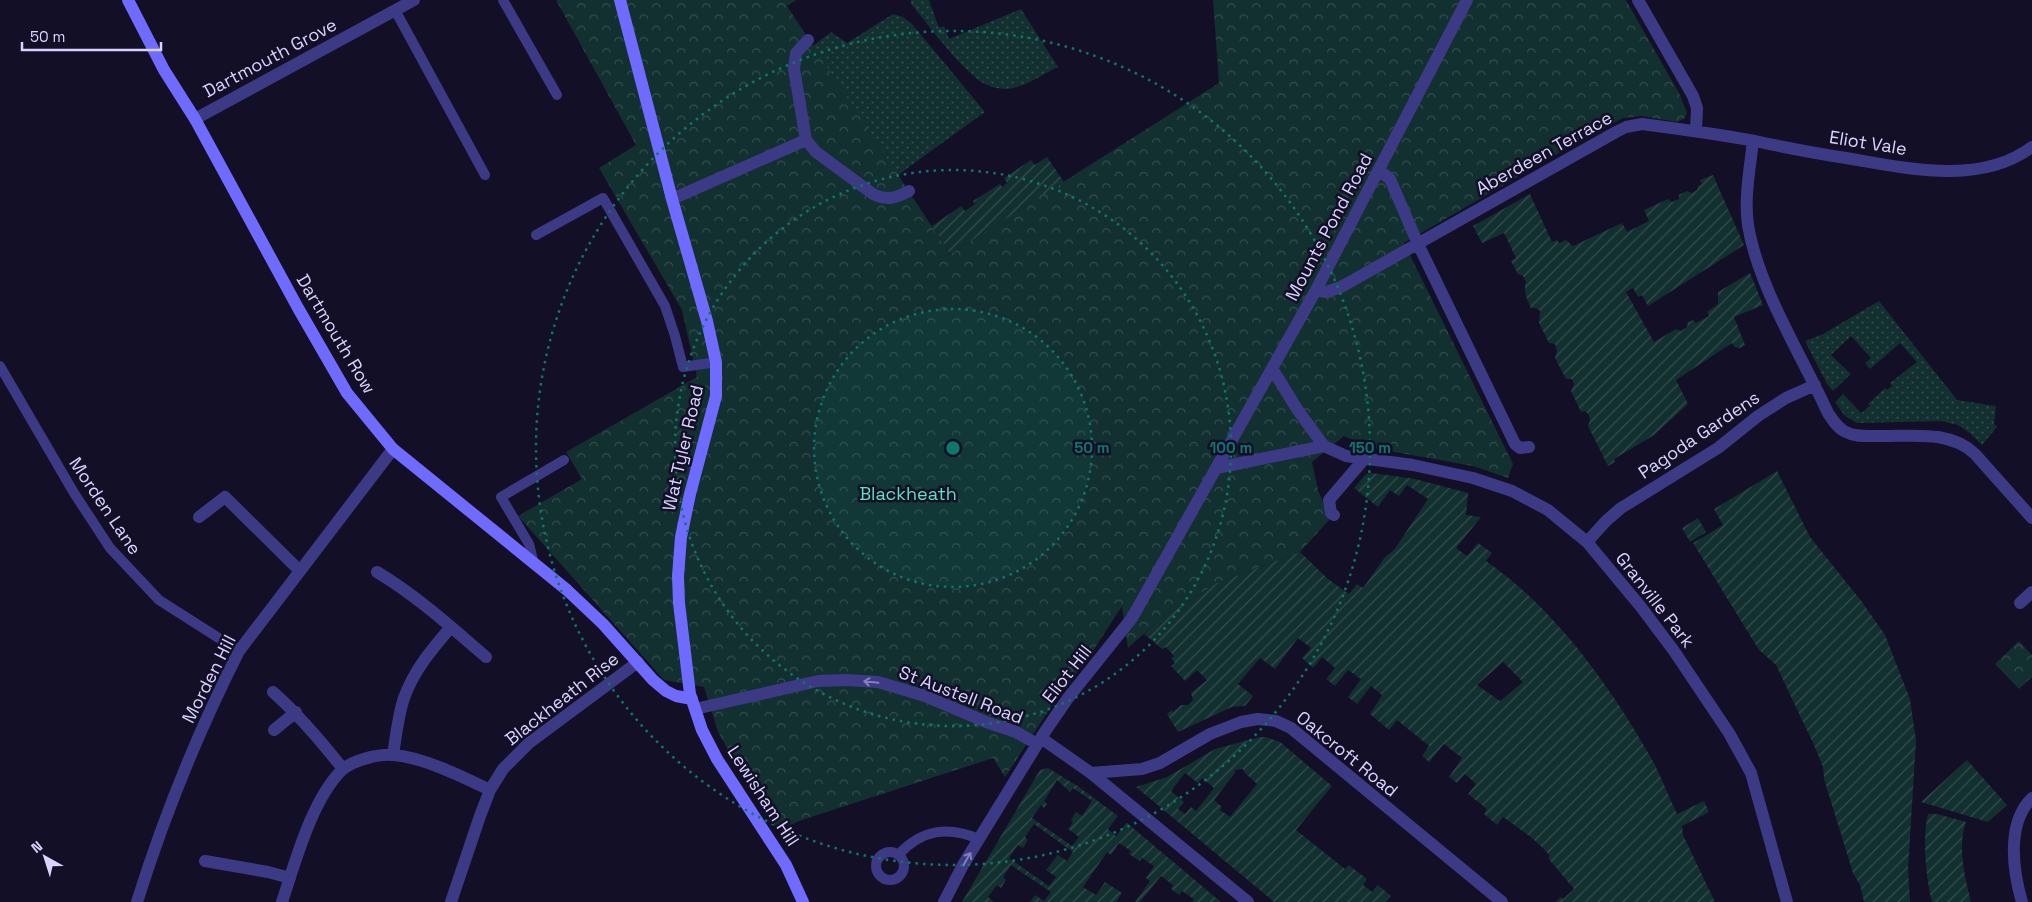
<svg xmlns="http://www.w3.org/2000/svg" width="2032" height="902" viewBox="0 0 2032 902" font-family="'Space Grotesk',sans-serif">
<style>
.grass{fill:url(#grass-dots)}
.forest{fill:url(#forest-crowns)}
.garden{fill:url(#garden-furrows);fill-rule:evenodd}
.lines{fill:none;stroke-linecap:round;stroke-linejoin:round}
.lane{stroke:#3d3a85;stroke-width:10}
.street{stroke:#3d3a85;stroke-width:12}
.secondary{stroke:#6f6bff;stroke-width:12}
.oneway{stroke:#837fbc}
.ring{fill:none;stroke:#0f766e;stroke-width:2.5;stroke-dasharray:2.5 5}
.labels{text-anchor:middle;stroke-width:5;stroke-linejoin:round;paint-order:stroke}
.street-label{font-size:18px;fill:#d9d4ff;stroke:#130f26}
.park-label{font-size:18px;fill:#5fe0c0;stroke:#130f26}
.centre{fill:#0f766e;stroke:#130f26;stroke-width:2.5}
.ring-label{font-size:15px;text-anchor:middle;font-weight:bold;fill:#0f766e;stroke:#130f26;stroke-width:5;stroke-linejoin:round;paint-order:stroke}
</style>
<defs>
<pattern id="grass-dots" width="8" height="8" patternUnits="userSpaceOnUse" patternTransform="scale(1.25)"><rect width="8" height="8" fill="#12302f"/><path d="M2 2h.1M6 6h.1" fill="none" stroke="#344d4e" stroke-width="1.8" stroke-linecap="round"/></pattern>
<pattern id="forest-crowns" width="20" height="18" patternUnits="userSpaceOnUse" patternTransform="scale(1.25)"><rect width="20" height="18" fill="#12302f"/><path d="M2 6a3 3 0 1 1 6 0M12 15a3 3 0 1 1 6 0" fill="none" stroke="#344d4e"/></pattern>
<pattern id="garden-furrows" width="10" height="10" patternUnits="userSpaceOnUse" patternTransform="scale(1.25)"><rect width="10" height="10" fill="#12302f"/><path d="M-1 1l2-2M0 10L10 0M9 11l2-2" fill="none" stroke="#344d4e"/></pattern>
</defs>
<rect width="100%" height="100%" fill="#130f26"/>
<path class="grass" d="M911,0H929L939,28L944,26L949,39L1021,9L1058,67C1043,74 1024,88 1006,89C996,89 984,85 977,79C952,58 932,29 911,4Z
M893,14L903,17L912,24L985,112L898,175L904,185L805,52L831,32L847,43Z
M1879,301L1957,400L1996,406L1994,424L1997,427L1982,445L1971,434L1958,425L1941,421L1857,423L1844,415L1835,402L1843,394L1861,413L1870,406L1868,404L1885,388L1887,390L1892,386L1890,383L1917,362L1900,343L1870,369L1865,363L1871,358L1851,336L1831,355L1851,374L1833,391L1827,384L1805,341L1823,334Z"/>
<path class="forest" d="M556,0H796L787,6L950,254L1219,83L1213,0H1626L1679,93L1687,113L1684,119L1677,122L1641,116L1623,118L1579,141L1404,243L1513,464L1508,478L1473,466L1372,448L1344,436L1312,462L1318,490L1330,519L1300,552L1217,583L1159,620L1128,648L1122,606L1091,654L1059,695L1005,777L993,758L802,820L781,829L771,824L718,732L704,687L664,680L518,516L582,479L566,452L697,377L682,310L599,168L636,145Z
M2019,641L2032,655V677L2019,689L1995,664Z"/>
<path class="garden" d="M1047,157L1064,182L950,254L932,226L961,206L965,211L975,204L973,201L1000,184L1002,187L1007,183L1004,178L1031,160L1035,165Z
M1713,175L1744,245L1648,306L1642,295L1638,297L1633,288L1626,292L1654,342L1676,329L1681,331L1687,327L1688,321L1689,322L1693,320L1696,323L1709,316L1707,312L1718,304V292L1750,273L1763,305L1734,317L1745,345L1740,348L1735,347L1732,343L1676,380L1688,404L1654,435L1614,459L1615,462L1608,466L1588,426L1590,420L1589,415L1585,411L1581,412L1571,391L1574,385L1572,379H1566L1555,358L1557,351L1555,344L1549,343L1539,323L1540,311L1536,308H1531C1527,299 1523,291 1526,282L1523,276L1518,274L1511,261L1516,258L1504,233L1482,243L1473,226L1530,194L1552,242L1557,240L1559,243L1566,240L1573,246L1622,223L1627,232L1649,221L1644,210L1668,199L1672,202L1679,199V195L1687,191L1692,193L1697,190L1698,186L1702,184L1700,180Z
M1777,471L1810,537L1862,602L1885,635L1910,699L1916,741L1908,869L1910,902H1864L1860,885L1853,873L1824,779L1823,767L1814,745L1776,665L1759,650L1693,543L1723,525L1714,509Z
M1372,473L1415,479L1468,493L1466,515L1481,517L1456,548L1467,556L1478,543L1492,553L1486,561C1557,610 1614,691 1655,765C1663,781 1669,798 1677,814L1704,801L1709,812L1682,826L1683,835L1715,902H1555L1561,897L1563,899L1574,889L1548,858L1550,856C1538,841 1520,829 1503,817L1497,825L1484,814L1487,809L1468,794L1476,784L1465,774L1457,783L1449,777L1462,758L1444,744L1429,762L1422,756L1429,746L1397,720L1389,730L1370,714L1382,695L1371,686L1357,704L1348,697L1361,679L1348,670L1335,686L1326,679L1335,668L1322,657L1313,668L1302,658L1311,648L1298,638L1275,669L1260,658L1238,684L1253,696L1245,706L1232,707L1178,732L1167,714L1172,710L1173,712L1181,705H1188L1193,700L1191,693L1207,680L1197,670L1185,681L1171,666L1175,663L1171,658L1174,656L1166,647L1162,649L1144,634L1159,620L1217,583L1300,552L1328,579L1349,594L1357,584L1363,588L1385,557L1394,550L1428,499L1407,485L1399,496L1390,490L1378,507L1354,488L1366,474ZM1503,662L1523,682L1500,701L1477,685Z
M1698,518L1706,532L1690,542L1682,528Z
M1260,737H1266L1280,742L1332,786L1296,830L1345,869L1349,865L1367,879L1363,885L1372,892L1378,885L1391,896L1385,902H1274L1136,787L1167,777L1215,749ZM1243,769L1244,772L1257,784L1230,817L1220,810L1222,807L1214,800L1235,773V770ZM1185,773L1198,783L1202,778L1214,788L1196,811L1191,807L1185,814L1178,809L1184,802L1171,791Z
M1967,760L2007,805L1988,822L1921,802Z
M1048,768L1079,787L1118,816L1108,829L1116,836L1127,823L1221,902H1192L1194,899L1182,891L1179,895L1171,889L1173,885L1161,876L1140,902H1135L1150,881L1146,878L1154,866L1142,858L1140,861L1129,854L1131,851L1119,843L1111,855L1107,852L1083,887L1096,895L1105,882L1122,893L1116,902H1030L1035,895L1044,901L1051,892L1011,865L1003,877L1006,880L1001,888L997,885L988,897L994,902H962L1040,770ZM1057,780L1070,792L1073,788L1092,801L1082,816L1076,812L1071,820L1073,822L1068,829L1079,837L1072,846L1032,818L1041,805L1044,808L1047,804L1044,801ZM1034,824L1073,852L1067,861L1058,855L1046,870L1056,877L1049,886L1009,858L1018,845L1023,848L1028,840L1025,837Z
M1928,814H1937L1966,822C1957,847 1965,877 1971,902H1932C1926,879 1922,838 1928,814Z"/>
<g class="lines">
<path class="lane" d="M503,0L557,95
M395,10L485,175
M536,235L603,198L665,306L675,336L683,367L716,362
M0,366L74,493L110,548L159,600L239,651
M533,560L529,544L501,497L564,460
M876 866a14 14 0 1 1 28 0a14 14 0 1 1-28 0Z
M898,855C922,829 948,826 979,839"/>
<path class="street" d="M1638,0L1693,96L1697,108L1696,131
M808,40L796,53L794,69L806,140L816,152L873,194C887,201 896,198 909,191
M195,119L414,0
M1753,141C1750,168 1744,198 1748,225C1758,287 1802,356 1828,413C1832,419 1838,429 1846,432C1855,437 1866,436 1876,436C1909,437 1949,429 1975,454L2032,518
M1379,170L1390,179L1418,244L1515,444L1520,448L1529,447
M672,199L806,140
M1316,290L1326,292L1341,287L1616,132L1626,127L1642,124C1680,129 1717,134 1755,141C1787,148 1820,154 1852,159C1910,169 1981,185 2032,147
M1273,370L1297,409L1324,446L1346,456L1413,465L1473,478L1512,491L1548,510L1587,542L1641,607L1674,651L1729,733L1751,773L1787,902
M1217,468L1324,446
M1334,515L1331,513L1329,500L1365,458
M199,517L225,497L300,571
M1587,542L1606,521L1621,508L1718,448L1758,416L1786,398L1815,385
M377,572C417,596 451,627 486,657
M2020,603L2032,592
M273,692C300,716 321,741 343,769
M695,709L818,681L847,680L878,682L925,696L986,722L1016,732L1037,744
M274,730L296,712
M1041,738L1091,773L1248,902
M393,755C396,736 398,716 404,698C414,670 432,649 451,627
M1091,773L1142,769L1160,763L1210,734L1241,722L1258,719L1276,721L1291,728L1502,902
M205,861L268,872L290,878
M137,902C164,816 198,732 239,651L393,449
M282,902C295,863 312,799 342,770C353,760 378,754 393,755C423,757 463,777 490,790
M451,902L480,816L490,790L503,769L529,743L638,662
M944,902L963,865L1044,733L1068,698L1132,618L1316,290L1467,0
M2022,902C2013,871 2006,823 2032,798"/>
<path class="secondary" d="M128,0L164,70L195,119L298,308L347,393L393,449L567,590L603,624L653,680L666,691L676,696L692,699
M620,0L672,199L707,321L716,362V396L690,494L681,537L678,576L679,603L690,694L702,730L717,759L786,865L803,902"/>
</g>
<defs><path id="oneway-shaft" d="M-6 0H5M1.5-3L5.5 0L1.5 3" fill="none" stroke-width="1.6" stroke-linecap="round" stroke-linejoin="round" transform="scale(1.25)"/></defs>
<g class="oneway">
<use href="#oneway-shaft" transform="translate(871 682) rotate(-174)"/>
<use href="#oneway-shaft" transform="translate(967 859) rotate(-60)"/>
</g>
<circle cx="953" cy="448" r="139" fill="#0f766e" fill-opacity=".12"/>
<g class="ring">
<circle cx="953" cy="448" r="139"/>
<circle cx="953" cy="448" r="278"/>
<circle cx="953" cy="448" r="417"/>
</g>
<g class="labels">
<g class="street-label">
<text transform="translate(270 58) rotate(-28)" y="6">Dartmouth Grove</text>
<text transform="translate(1868 143) rotate(9)" y="6">Eliot Vale</text>
<text transform="translate(1544 153) rotate(-29)" y="6">Aberdeen Terrace</text>
<text transform="translate(1329 227) rotate(-62)" y="6">Mounts Pond Road</text>
<text transform="translate(336 334) rotate(59)" y="6">Dartmouth Row</text>
<text transform="translate(1699 435) rotate(-34)" y="6">Pagoda Gardens</text>
<text transform="translate(683 448) rotate(-77)" y="6">Wat Tyler Road</text>
<text transform="translate(105 506) rotate(56)" y="6">Morden Lane</text>
<text transform="translate(1655 600) rotate(52)" y="6">Granville Park</text>
<text transform="translate(1067 674) rotate(-52)" y="6">Eliot Hill</text>
<text transform="translate(209 679) rotate(-63)" y="6">Morden Hill</text>
<text transform="translate(961 695) rotate(21)" y="6">St Austell Road</text>
<text transform="translate(562 699) rotate(-38)" y="6">Blackheath Rise</text>
<text transform="translate(1347 754) rotate(39)" y="6">Oakcroft Road</text>
<text transform="translate(763 796) rotate(57)" y="6">Lewisham Hill</text>
</g>
<g class="park-label">
<text x="908" y="500">Blackheath</text>
</g>
</g>
<circle cx="953" cy="448" r="8" class="centre"/>
<g class="ring-label">
<text x="1092" y="453">50 m</text>
<text x="1231" y="453">100 m</text>
<text x="1370" y="453">150 m</text>
</g>
<g transform="translate(45 857) rotate(321)" stroke="#130f26" stroke-width="4" paint-order="stroke">
<path d="M0-4L9 19L0 12L-9 19Z" fill="#d9d4ff"/>
<text y="-8" font-size="14" font-weight="bold" text-anchor="middle" fill="#d9d4ff">N</text>
</g>
<path d="M22 42v8h139v-8" fill="none" stroke="#d9d4ff" stroke-width="2.5"/>
<text x="30" y="42" font-size="15" fill="#d9d4ff" stroke="#130f26" stroke-width="4" paint-order="stroke">50 m</text>
</svg>
